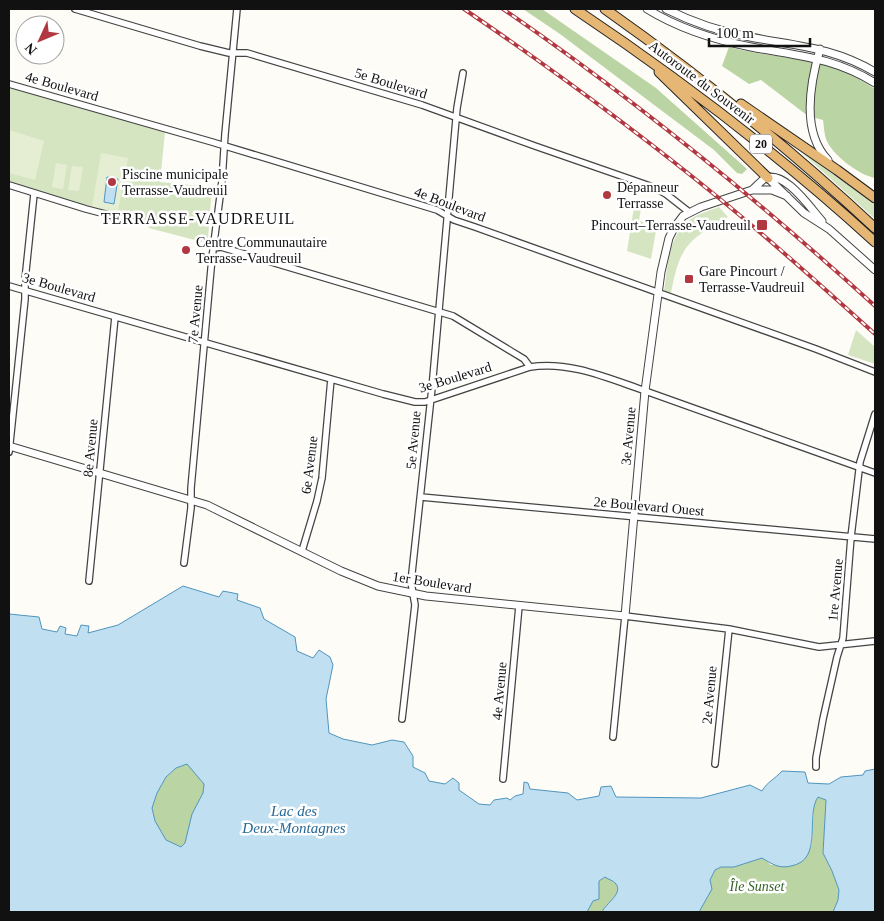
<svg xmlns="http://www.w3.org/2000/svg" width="884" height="921" viewBox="0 0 884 921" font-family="Georgia,serif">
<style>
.green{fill:#d5e5c2}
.forest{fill:#bad4a3}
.pitch{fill:#e5eed3}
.water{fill:#c0dff0;stroke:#4f95be;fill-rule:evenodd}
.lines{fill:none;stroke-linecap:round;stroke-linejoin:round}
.minor-casing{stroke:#444;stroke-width:8}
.tertiary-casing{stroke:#444;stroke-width:9}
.trunk-casing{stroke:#222;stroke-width:11}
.minor{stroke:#fff;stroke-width:5.5}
.tertiary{stroke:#fff;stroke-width:7}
.trunk{stroke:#e6b674;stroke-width:9}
.rail-casing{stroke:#b13841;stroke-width:4}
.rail{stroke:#fff;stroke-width:2;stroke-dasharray:5.5;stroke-linecap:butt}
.poi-dot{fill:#b13841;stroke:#fff;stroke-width:2}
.labels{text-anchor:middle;stroke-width:5;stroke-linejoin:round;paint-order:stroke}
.shield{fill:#fff;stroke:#585858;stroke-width:1}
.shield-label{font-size:12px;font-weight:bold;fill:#111}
.street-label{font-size:14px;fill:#111;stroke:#fff}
.poi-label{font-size:14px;fill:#111;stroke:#fff;text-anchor:start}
.park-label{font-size:14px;font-style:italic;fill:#356228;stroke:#fff}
.water-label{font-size:15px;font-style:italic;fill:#276895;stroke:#fff}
.quarter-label{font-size:16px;letter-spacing:1px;fill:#111;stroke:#fff}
</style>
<rect width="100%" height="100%" fill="#fefcf6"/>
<path class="green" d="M9,86L165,132L160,182L212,187L208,239L206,243L149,228C142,217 131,208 118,214L91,208L9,183Z
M791,143L832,171L875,205V219Z
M634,207L641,208L639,221L657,225L651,259L627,251Z
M719,207L728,217C714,226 696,234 686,248C677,261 674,278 671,293L664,291C668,265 668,232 694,217C701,213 711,210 719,207Z
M856,330L875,347V364L848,355Z"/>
<path class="forest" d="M523,9H542L656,88L747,169L742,174L737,173L714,150L560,34Z
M729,47C755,54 781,56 807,61C831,65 854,75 875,89V178C859,175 832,155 826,139C824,133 824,126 823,120L808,116L761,80L749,84L722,66Z
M187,763L204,784L203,793L192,814L185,843L181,847L166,840L155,821L152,808L157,793L166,777L176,768Z
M818,797L826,800L823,853L832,871L839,890L838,900L833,912H699L712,889L710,880L715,870L721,867H734L762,857L771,865L804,860L812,844L814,804Z
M606,877C609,880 613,880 616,884C623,894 606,903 602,912H587L593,901L599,899V881Z"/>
<path class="pitch" d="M9,130L44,141L35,180L9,173Z
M101,153L128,158L125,175L130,176L128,189H122L118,211L92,207Z
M56,163L67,165L63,189L52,187Z
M72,166L83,167L79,191L68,190Z"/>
<path class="water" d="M107,177L118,179L114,204L104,202Z
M183,586L219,597L223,591L238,594L237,600L260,608L264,619L295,637L297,651L313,658L319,650L330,657L333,665L326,699L329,733L343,739L372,745L392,740L404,742L413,756V767L425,773L429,781L445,784L453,778L459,783V790L479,804L490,805L494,800L507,798L510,800L515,796L523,794L524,782L528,783L530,789L568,793L577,800L599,796L601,787L611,786L616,797L701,798L750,785L762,791C767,782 775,779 782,771L805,772L808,783L829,784L841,777L863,775L865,771L875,769V912H833L838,900L839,890L832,871L823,853L826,800L818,797C805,816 824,860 791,866C779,869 772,864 762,858L734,867H721L715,870L710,880L712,889L699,912H602C606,903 623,894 616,884C613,880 609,880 605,877L599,881V899L593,901L587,912H9V614L39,617L42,629L57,632L60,626L66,628L65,634L77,636L81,625L89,626L88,633L118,625ZM187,764L204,784L203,793L192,814L185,843L181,847L166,840L155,821L152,808L157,793L166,777L176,768Z"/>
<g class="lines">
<defs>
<path id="minor" d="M75,9L200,46L229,53H247L422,105L535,146L653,187L666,194L689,212
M9,84L212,142L437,210L454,220L475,227L816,349L875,372
M9,185L86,209L132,221
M214,248L221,247L453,316L524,359L530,367
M9,286L383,394L415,402H425L530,367C566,361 603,376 637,388L875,473
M9,452L25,299V280L34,194
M421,497L875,539
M302,551L317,501L322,478L331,379
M184,563L191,508V488L212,258L222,181L225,134L237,9
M89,581L115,317
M402,719L415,605L411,582L432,388L457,108L463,73
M613,737L625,616L729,629L819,647L875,641
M715,764L729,629
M816,767V758L823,719L837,657L843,638L851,537L860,462L875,414
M503,779L519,606"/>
<path id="tertiary" d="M647,9C678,28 715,40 751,47C798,56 833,57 875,83
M666,9C692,22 721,32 750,37C796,46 833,47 875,72
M820,49C810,83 801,132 828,160
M768,178L804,213L829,229L875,270
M752,190C756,187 760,182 764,179C784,168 811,209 822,221
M9,446L207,505L341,571L378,586L426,596L625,616L645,391L661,272L669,238L674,228L683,216L701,207L752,190H772L787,196"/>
<path id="trunk" d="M575,9C681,80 781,156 875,242
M605,9C700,76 790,149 875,228
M659,72L768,178
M741,104L837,170L875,198"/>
</defs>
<use href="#minor" class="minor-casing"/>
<use href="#tertiary" class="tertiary-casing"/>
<use href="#trunk" class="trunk-casing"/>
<use href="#minor" class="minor"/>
<use href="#tertiary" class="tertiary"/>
<use href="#trunk" class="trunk"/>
<defs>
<path id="rail" d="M464,9C552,69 638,132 720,199C773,242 824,288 875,334
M503,9C634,99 757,199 875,306"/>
</defs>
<use href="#rail" class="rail-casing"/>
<use href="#rail" class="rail"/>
</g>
<g class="poi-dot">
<circle cx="112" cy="182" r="5"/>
<circle cx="607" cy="195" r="5"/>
<rect x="756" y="219" width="12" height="12" rx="2.5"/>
<circle cx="186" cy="250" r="5"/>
<rect x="684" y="274" width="10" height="10" rx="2.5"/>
</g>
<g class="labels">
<rect class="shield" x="750" y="134.5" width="22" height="19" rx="4"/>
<g class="shield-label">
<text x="761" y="148">20</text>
</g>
<g class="street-label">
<text transform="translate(702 82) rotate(37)" y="5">Autoroute du Souvenir</text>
<text transform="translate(391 83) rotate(17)" y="5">5e Boulevard</text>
<text transform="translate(62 86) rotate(16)" y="5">4e Boulevard</text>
<text transform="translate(450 204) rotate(21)" y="5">4e Boulevard</text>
<text transform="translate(59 287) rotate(16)" y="5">3e Boulevard</text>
<text transform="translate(195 314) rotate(-85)" y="5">7e Avenue</text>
<text transform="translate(455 377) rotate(-17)" y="5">3e Boulevard</text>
<text transform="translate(628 436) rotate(-85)" y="5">3e Avenue</text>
<text transform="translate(413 440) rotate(-85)" y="5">5e Avenue</text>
<text transform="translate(90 448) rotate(-85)" y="5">8e Avenue</text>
<text transform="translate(309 465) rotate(-83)" y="5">6e Avenue</text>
<text transform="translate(649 506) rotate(5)" y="5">2e Boulevard Ouest</text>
<text transform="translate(432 582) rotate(9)" y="5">1er Boulevard</text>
<text transform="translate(835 590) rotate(-85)" y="5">1re Avenue</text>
<text transform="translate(499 691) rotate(-85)" y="5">4e Avenue</text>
<text transform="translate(709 695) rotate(-85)" y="5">2e Avenue</text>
</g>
<g class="poi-label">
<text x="122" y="179">Piscine municipale<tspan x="122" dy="16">Terrasse-Vaudreuil</tspan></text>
<text x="617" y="192">Dépanneur<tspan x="617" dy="16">Terrasse</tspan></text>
<text x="751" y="230" text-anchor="end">Pincourt–Terrasse-Vaudreuil</text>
<text x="196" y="247">Centre Communautaire<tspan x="196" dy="16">Terrasse-Vaudreuil</tspan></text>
<text x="699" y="276">Gare Pincourt /<tspan x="699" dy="16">Terrasse-Vaudreuil</tspan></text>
</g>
<g class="park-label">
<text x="757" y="891">Île Sunset</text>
</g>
<g class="water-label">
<text x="294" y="816">Lac des<tspan x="294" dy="17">Deux-Montagnes</tspan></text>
</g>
<g class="quarter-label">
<text x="198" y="224">TERRASSE-VAUDREUIL</text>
</g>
</g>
<rect width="884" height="921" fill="none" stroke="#111111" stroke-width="20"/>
<g transform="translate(40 40) rotate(226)"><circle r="24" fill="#ffffff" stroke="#a0a0a0"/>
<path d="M0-4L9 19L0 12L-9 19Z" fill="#b13841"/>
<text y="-8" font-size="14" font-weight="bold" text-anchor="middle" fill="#111111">N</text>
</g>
<path d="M709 38v8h101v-8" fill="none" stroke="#111111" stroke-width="2.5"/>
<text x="716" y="38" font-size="15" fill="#111111" stroke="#ffffff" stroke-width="4" paint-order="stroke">100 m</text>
</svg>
